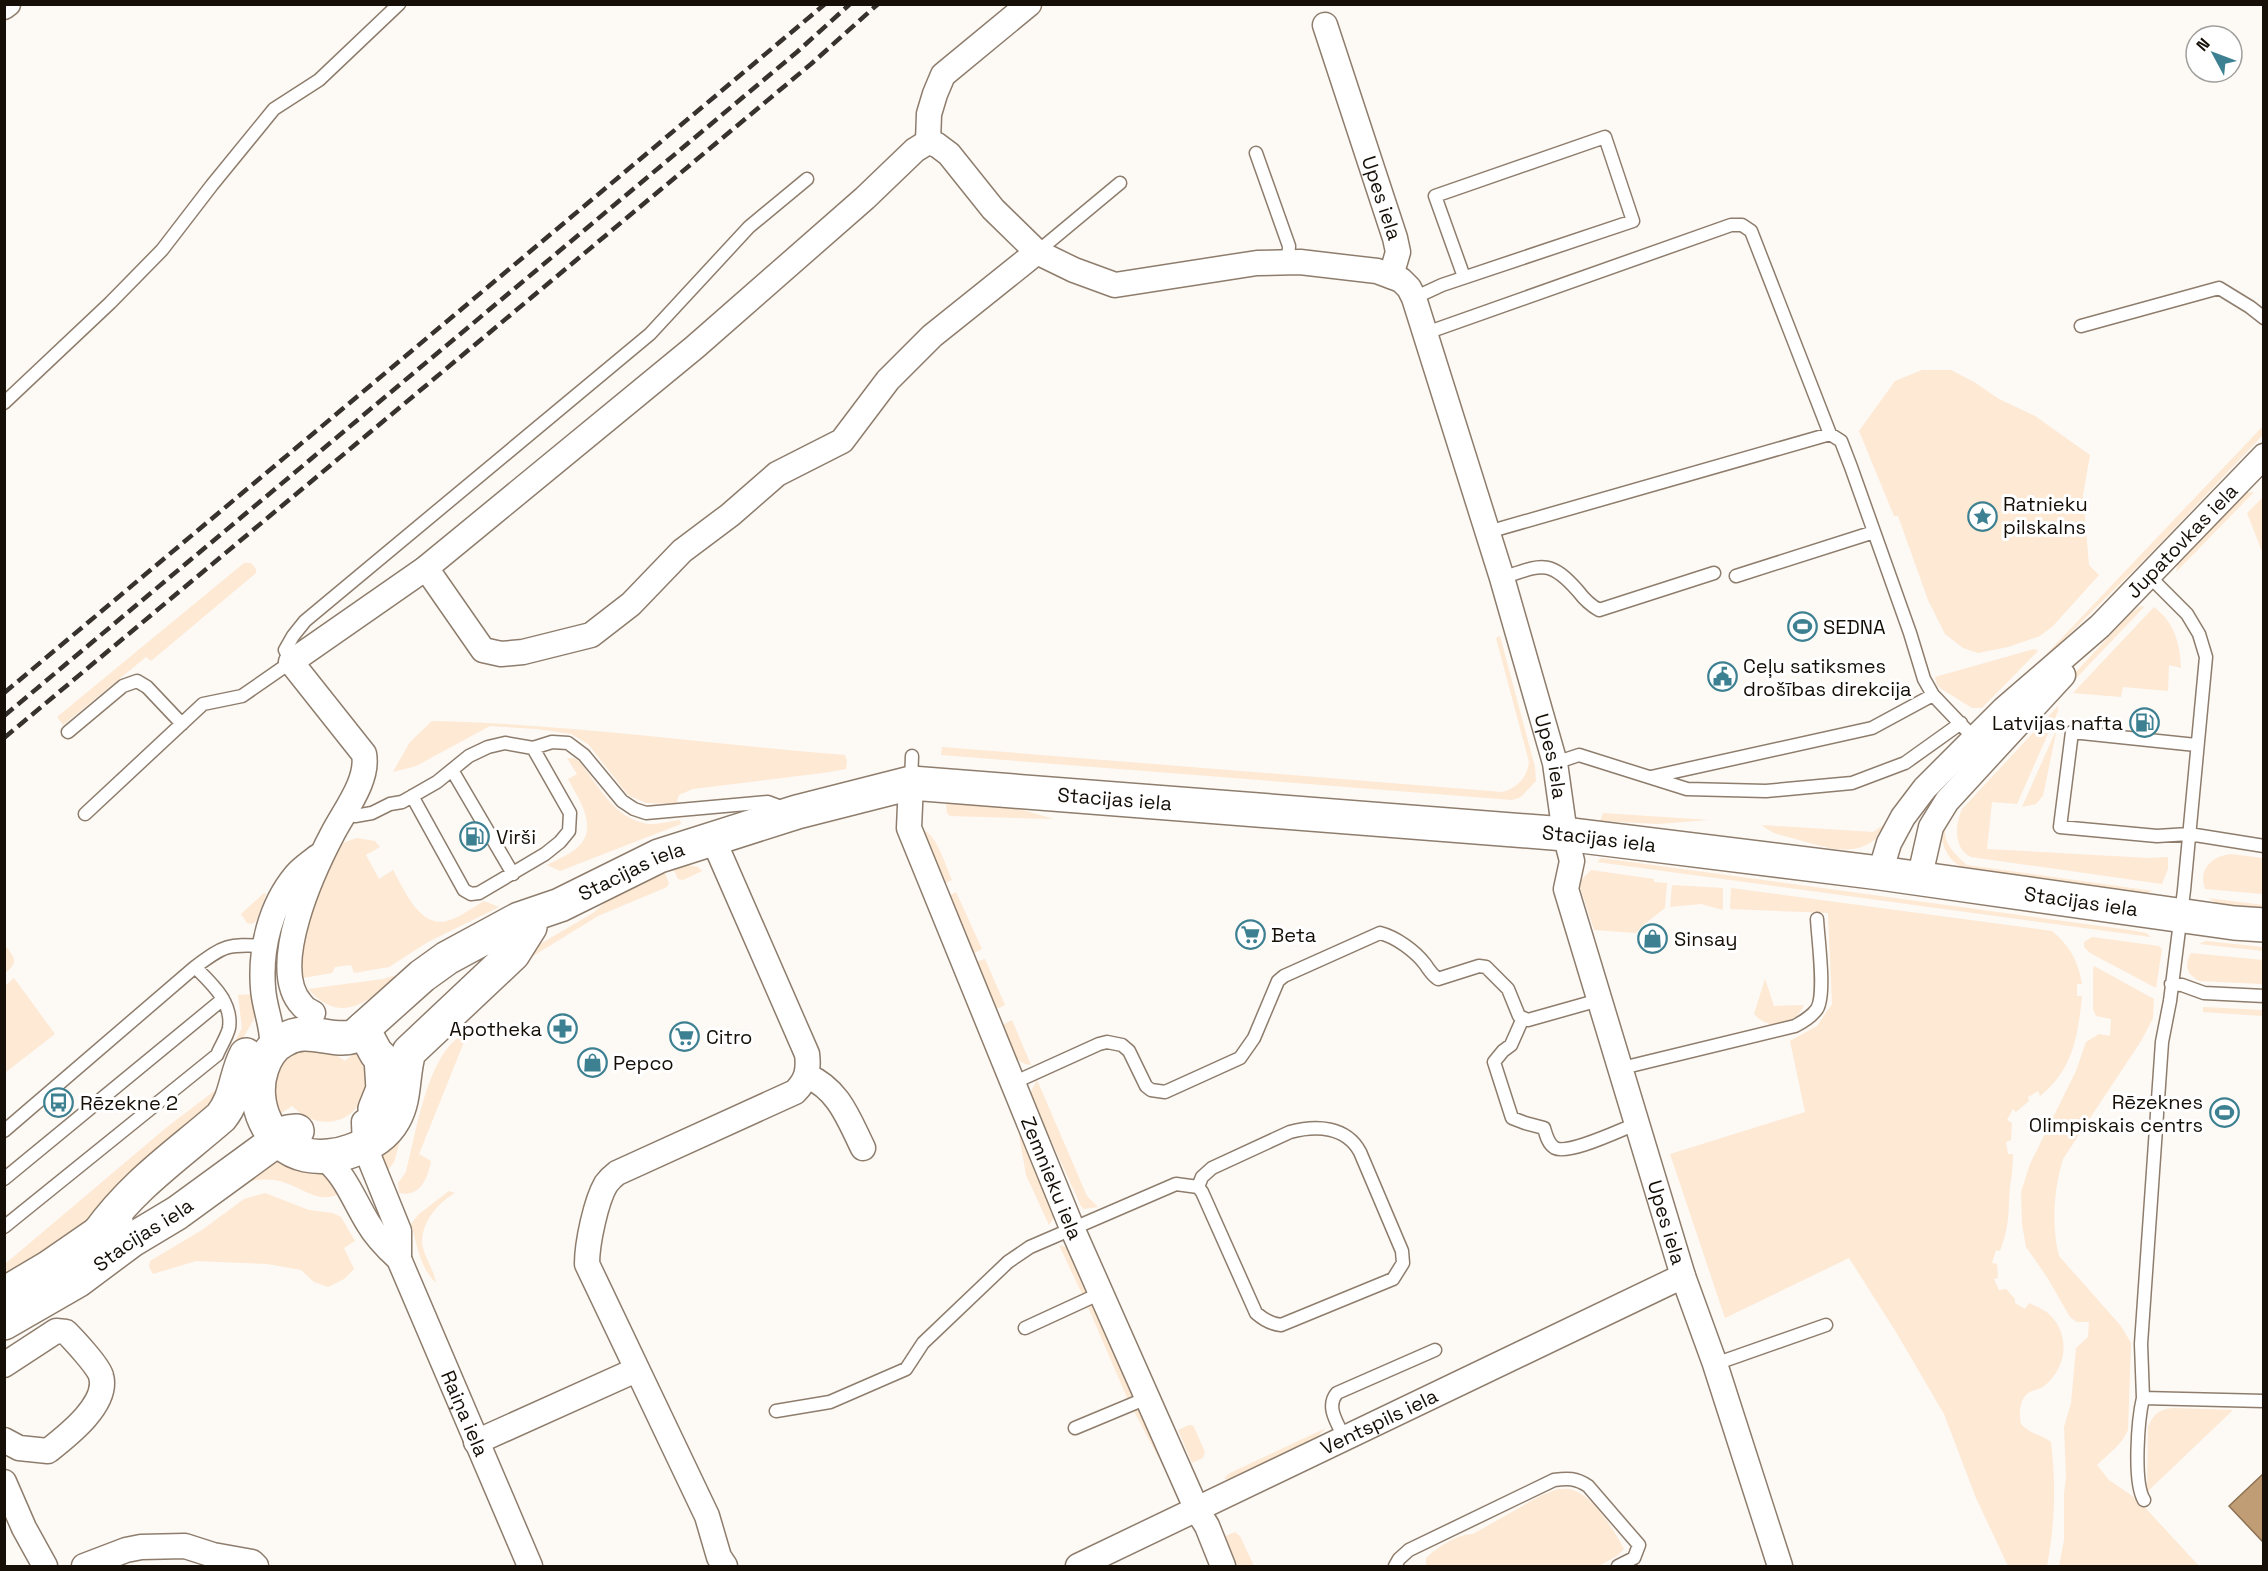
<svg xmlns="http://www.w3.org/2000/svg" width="2268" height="1571" viewBox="0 0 2268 1571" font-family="'Space Grotesk',sans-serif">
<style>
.green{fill:#fde9d4}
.water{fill:#c19d75;stroke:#8d7254;stroke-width:1.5}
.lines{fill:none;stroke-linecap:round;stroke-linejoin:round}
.service-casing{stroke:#8e7d6c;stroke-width:15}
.minor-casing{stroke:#8e7d6c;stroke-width:27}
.secondary-casing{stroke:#8e7d6c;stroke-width:36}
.service{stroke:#fff;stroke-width:12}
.minor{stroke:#fff;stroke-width:24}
.secondary{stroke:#fff;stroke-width:33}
.rail{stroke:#38322c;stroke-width:4.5;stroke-dasharray:12 6;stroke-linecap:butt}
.labels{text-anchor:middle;stroke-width:6;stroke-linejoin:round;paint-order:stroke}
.street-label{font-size:20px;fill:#150f08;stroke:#fff}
.poi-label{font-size:20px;fill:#150f08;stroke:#fff;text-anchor:start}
</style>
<rect width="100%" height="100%" fill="#fdf9f5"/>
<path class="green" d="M1922,370H1951L1974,382L1999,399L2035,416L2090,455L2083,495L2089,565L2099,575L2053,626L2040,636L2008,647L1978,653L1963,648L1945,634L1928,600L1898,516H1894L1859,431L1895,381Z
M2263,426V435L2147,557L1997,706Z
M2254,492L2176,572L2178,562L2245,493Z
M2263,497V554L2247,513Z
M244,563H251L256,569V573L151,661L146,657L63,725L57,717Z
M2145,606L1957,803C1938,832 1942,843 1967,865L2153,891L2143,894L1974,872C1941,863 1934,833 1951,806L2129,615L2139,607Z
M2154,607C2174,622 2180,643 2181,668L2169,665L2168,691L2123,687L2121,697L2073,693Z
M1500,636L1535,767L1536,781L1521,797L1512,800L941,755L942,747L1502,792C1517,788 1527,778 1529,762L1496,638Z
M2034,649L2038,651L1982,708H1972L1943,690L1937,685L1935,677Z
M2058,706V711L2017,804L1992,802L1987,849L2149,858L2168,857V869L2162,884L1971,857C1953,848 1955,825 1962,809Z
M432,721C570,724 707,744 845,755L847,761L846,769L830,772L693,789L679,795L676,804L646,803L628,795L588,744L571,734L536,729L490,726L416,766L393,772L410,742Z
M2057,728L2043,796L2036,804L2022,807Z
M567,758H574L580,762C599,786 613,818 648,824C657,825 670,821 680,820L681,824L560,871L547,865C556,860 572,854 580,845C598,825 578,798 568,779L577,774Z
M946,804L1016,808L1054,819L950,816L947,813Z
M1603,813L1709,820L1658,824L1600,821Z
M1891,820C1867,861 1836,851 1796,839C1784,836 1771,834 1762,825L1873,832Z
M919,829C935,828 946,867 952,880L943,884Z
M357,838L375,841L380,847L366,855L379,879L393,870C404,889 419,928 447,921C459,918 472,908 484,901L499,907L428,942L389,967L354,973L351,965L335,967L332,973L303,978L300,958L303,924L328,858L345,842Z
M2231,854L2263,858V894L2205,889C2198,869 2212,856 2231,854Z
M1601,858L2130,930L2146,933L2151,937L1597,862Z
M682,864L698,867L702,871L683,880L678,879L672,866Z
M663,869L669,883L667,887L598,916L520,964L535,947L593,913L613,895Z
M1591,870L1654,879V882L1667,883L1665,908L1642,926L1636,933L1594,930L1580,887L1582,879Z
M1672,885L1723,888V910L1701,904L1670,907Z
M1731,888L2052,931C2070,946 2078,961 2082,984H2077V996H2082C2078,1036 2073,1070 2040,1096L2038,1091L2028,1097L2029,1101L2016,1112L2013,1109L2007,1120L2012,1123L2011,1140L2006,1142L2008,1154H2013C2013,1165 2012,1175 2010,1186C2008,1212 2010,1225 2000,1251L1996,1250L1992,1263L1997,1264L1998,1278L1994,1279L1999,1290L2006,1289L2015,1299V1303L2025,1309L2029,1303C2035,1306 2044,1309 2049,1314C2071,1335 2067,1368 2044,1386C2039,1390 2031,1390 2027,1394C2019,1401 2019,1415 2021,1424C2033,1436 2041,1434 2051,1442C2056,1485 2055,1524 2047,1566H2008L1976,1498L1944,1414L1896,1332L1849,1258L1725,1318L1670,1154L1805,1112L1790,1041L1817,1026L1832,1004L1828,913L1730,909Z
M956,892L982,949L974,953L969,951L947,897Z
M264,893L266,894L256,921L252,924L247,923L241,914Z
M2208,898L2263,905V908L2220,905Z
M2092,937L2159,946L2162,949L2156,988L2090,953L2084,947V942Z
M2206,941L2263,947V951L2199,944Z
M5,945C15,958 19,962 5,973Z
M2191,953L2263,960V984L2199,981C2186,973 2184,966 2191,953Z
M985,959L1005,1005L999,1008L995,1007L976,964L978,961Z
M2094,966L2154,999L2153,1018L2141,1041L2063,1159C2054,1189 2051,1225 2059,1256L2121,1326L2131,1343L2128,1430C2121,1446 2109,1453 2097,1465L2109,1480L2138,1500L2199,1566H2059L2064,1540V1494L2066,1477L2064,1427L2071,1403L2076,1348L2088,1337L2089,1322H2077L2070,1317L2047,1277L2026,1247L2022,1224L2021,1192L2030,1164L2076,1071L2086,1042L2099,1034L2110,1036L2111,1019L2096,1016L2093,1009V970Z
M393,976L396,978C367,1003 340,1025 308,989L383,979Z
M14,978L55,1034L6,1072L4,1070L5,986Z
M1765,979L1774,1006L1804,1005C1794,1027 1769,1031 1754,1014Z
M255,994L254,1019L236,1050L223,1097L54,1257L5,1287V1264L167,1127L221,1086L226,1058L242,1028L238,995Z
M2203,1007L2263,1010V1016L2203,1012Z
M1012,1020L1031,1065C1012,1063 1010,1044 1003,1029L1004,1024Z
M468,1032L419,1154L431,1161C428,1178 420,1198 399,1193L398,1183L406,1172C416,1134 428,1047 468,1032Z
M303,1049L333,1053L345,1061L357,1051C389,1101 333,1147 292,1106L280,1114C265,1090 276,1059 303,1049Z
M424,1058L394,1162L387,1172L381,1162L383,1151Z
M1037,1080L1087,1196L1098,1207L1084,1209L1081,1206L1030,1094Z
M1019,1135H1022L1056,1215L1049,1225L1026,1175Z
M279,1160C313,1165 319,1166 341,1193C319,1205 303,1188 283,1182C272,1179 261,1179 250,1181L247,1178L271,1163Z
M449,1191L455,1193C437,1203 418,1226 423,1248C426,1260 434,1270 436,1283C420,1268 417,1244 411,1224L419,1214Z
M265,1193L309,1210L333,1213L341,1217L355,1241L344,1248L354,1269L344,1279L328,1287L314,1282L301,1270L267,1264L196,1261L153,1274L149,1267L150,1261L202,1230L244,1199Z
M1059,1245L1072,1249L1091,1289L1082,1294Z
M1094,1304L1135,1394L1128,1400L1088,1307Z
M2174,1408L2233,1410L2147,1492L2148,1427C2153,1414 2160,1409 2174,1408Z
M1138,1410H1141L1170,1472L1167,1474L1134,1411Z
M1189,1425H1192L1194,1427L1205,1452L1203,1458L1192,1463L1178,1430Z
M1326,1428L1315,1439L1229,1480L1224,1478L1230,1473Z
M1558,1489C1563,1489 1569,1488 1573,1490C1594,1497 1614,1530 1624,1549L1617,1556L1599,1566H1426V1558C1438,1547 1457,1534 1473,1534L1540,1496Z
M1235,1532L1240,1536L1254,1566H1238L1236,1563L1223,1537Z"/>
<path class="water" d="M2263,1474V1542L2229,1506Z"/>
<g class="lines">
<defs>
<path id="service" d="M1256,153L1289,246L1288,262
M1037,252L1120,183
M1414,298L1442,285L1633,221L1605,137L1435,196L1464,277
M2081,326L2219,288L2250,307L2264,318
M1426,333L1731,225H1742L1751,231L1830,434
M4,403L110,303L162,250L212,185L274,109L319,80L399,4
M1488,532L1830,434L1841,441L1851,467L1910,633L1924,679L1933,695L1974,738
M1736,576L1874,532
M2149,576L2187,614L2199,634L2206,657L2184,890L2170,1001L2162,1042L2141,1344L2143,1398L2264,1401
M1502,578C1541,565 1549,558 1578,591C1584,599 1590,605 1599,610L1714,573
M68,732L123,686L137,681L147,687L182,724
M2196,745L2072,732L2060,827L2157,836L2189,834L2264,846
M1555,763L1579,755L1687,789L1766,791L1852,783L1905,763L1961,723
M452,770L513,874
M1651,777L1872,728L1933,695
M911,782L912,756
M412,796L464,890L471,894L479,893L545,854L560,842L569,831L570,813L533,748
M343,813L355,816L372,813L390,804L402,802L437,782L469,756L488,747L505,743L533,748L552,742L568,743L584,755L622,801L634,809L646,813L768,802L784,808
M85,814L203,704L242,696L291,662L285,650L293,636L305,621L650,334L749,227L807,179
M2171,984L2182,985L2204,993L2264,996
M1523,1018L1511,1045L1503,1051L1494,1062L1512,1118L1525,1123L1544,1128C1546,1135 1548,1144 1555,1148C1569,1155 1620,1130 1636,1124
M1622,1068L1795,1026C1804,1021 1811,1017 1817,1009C1826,994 1818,939 1817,919
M1013,1083L1099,1044L1107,1042L1122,1045L1129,1051L1146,1086L1151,1090L1165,1092L1240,1058L1254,1038L1278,981L1284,976L1380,933C1396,937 1415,951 1425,964C1430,971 1431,974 1438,979L1479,966L1486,967L1508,989L1519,1016L1528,1020L1599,1000
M4,1131L195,967C225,945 227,944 264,946
M4,1179L223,999
M4,1227L217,1055C220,1047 227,1037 229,1028C233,1002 211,983 195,967
M1025,1328L1101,1293
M1715,1364L1826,1325
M2143,1398C2138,1419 2133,1482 2144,1500
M776,1411L830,1402L906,1369L923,1343L1008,1262L1030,1247L1176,1184L1198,1187L1202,1192L1256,1313C1264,1320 1271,1324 1281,1325L1393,1279L1403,1263L1402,1251L1360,1152C1346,1126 1316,1125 1290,1132L1212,1168L1202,1177L1198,1187
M1075,1428L1147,1398
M1345,1439C1338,1424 1325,1407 1337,1393L1435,1350
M1395,1566L1399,1559L1409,1550L1554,1480C1568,1478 1576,1478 1588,1486L1639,1545L1634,1558L1618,1566"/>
<g id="minor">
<path d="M4,7L8,4"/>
<path id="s1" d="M1325,25L1395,238L1398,252L1391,276"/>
<path d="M928,142L929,114L935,94L943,75L1029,4"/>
<path d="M426,568L483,650L501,654L523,652L591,635L631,604L682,551L730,515L777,474L842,441L888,380L932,336L1037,252"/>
<path id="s2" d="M911,783L909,828L1072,1228L1197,1510L1207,1526L1223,1566"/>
<path d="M713,839L807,1054C809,1070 807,1080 795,1092L617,1173C613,1176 609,1180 606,1184C596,1201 587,1243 587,1264L707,1516L719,1557L725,1566"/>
<path id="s3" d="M1880,873L1889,843L1903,817L1925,788L2004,709L2100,626L2264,456"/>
<path d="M1919,880L1931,827L1947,801L2063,675"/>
<path id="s4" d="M313,1013C309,1011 304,1008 302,1005C267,968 314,869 333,833C345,810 369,780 364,754L291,662L426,568L695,347L865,198L915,150L928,142L937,145L949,154L993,209L1037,252L1074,270L1115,285L1257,263L1300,262L1377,271L1401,280L1409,288L1414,298L1502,578L1555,763L1565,834L1572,861L1566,889L1683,1276L1715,1364L1780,1566"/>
<path d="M272,1047C274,1028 264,1008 263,988C260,949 270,906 296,875C302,868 310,863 317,857"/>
<path d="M807,1076C839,1089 849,1120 863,1148"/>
<path d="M364,1122L365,1147L399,1231V1259"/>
<path id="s5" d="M323,1157C346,1175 353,1199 368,1223C376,1237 387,1248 399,1259L530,1566"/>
<path d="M4,1365L56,1331L66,1332C73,1339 100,1368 101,1376C109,1404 67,1436 48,1451L19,1448L4,1440"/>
<path d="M476,1442L636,1370"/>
<path d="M4,1482L24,1528L45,1566"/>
<path d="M84,1566L126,1550L141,1547L185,1546L213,1555L252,1562L256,1566"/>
<path id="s6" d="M1078,1566L1683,1276"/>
</g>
<g id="secondary">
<path id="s7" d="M530,927L513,954L409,1052C402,1074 406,1098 394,1119C385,1135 369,1145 351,1151C338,1156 320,1158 306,1155C268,1147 250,1102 262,1068C266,1056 272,1046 284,1040C308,1025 332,1044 355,1036L422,976L447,958L519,919L560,905L659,856L797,812L911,783L1565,834L1880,873L2234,923L2264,925"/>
<path d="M363,1029L376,1053L381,1058L383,1089L375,1109"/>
<path d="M98,1234C134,1184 176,1156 221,1117C237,1097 235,1076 246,1055"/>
<path d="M4,1294L48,1268L116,1221"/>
<path id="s8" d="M4,1323L77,1281L132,1240L177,1213L288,1132L297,1131"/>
</g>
</defs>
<use href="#service" class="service-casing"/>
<use href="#minor" class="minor-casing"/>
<use href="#secondary" class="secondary-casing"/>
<use href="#service" class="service"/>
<use href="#minor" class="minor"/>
<use href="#secondary" class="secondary"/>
<path class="rail" d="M4,693L825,4
M4,716L797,52L850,4
M4,738L811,64L878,4"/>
</g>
<defs>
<symbol id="sight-ring" viewBox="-11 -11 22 22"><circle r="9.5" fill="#fff" stroke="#3d8091" stroke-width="1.5"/><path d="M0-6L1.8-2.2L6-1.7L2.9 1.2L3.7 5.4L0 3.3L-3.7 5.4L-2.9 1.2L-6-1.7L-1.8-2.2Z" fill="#3d8091"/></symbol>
<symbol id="stadium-ring" viewBox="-11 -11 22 22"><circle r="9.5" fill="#fff" stroke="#3d8091" stroke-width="1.5"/><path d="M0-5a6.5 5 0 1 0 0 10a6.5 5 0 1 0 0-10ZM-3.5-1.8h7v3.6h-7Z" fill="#3d8091"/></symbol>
<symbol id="civic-ring" viewBox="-11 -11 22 22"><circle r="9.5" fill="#fff" stroke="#3d8091" stroke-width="1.5"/><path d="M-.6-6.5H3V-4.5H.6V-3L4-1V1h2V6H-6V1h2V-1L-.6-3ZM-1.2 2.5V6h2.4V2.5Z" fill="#3d8091"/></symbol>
<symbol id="fuel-ring" viewBox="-11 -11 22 22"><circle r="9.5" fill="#fff" stroke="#3d8091" stroke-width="1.5"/><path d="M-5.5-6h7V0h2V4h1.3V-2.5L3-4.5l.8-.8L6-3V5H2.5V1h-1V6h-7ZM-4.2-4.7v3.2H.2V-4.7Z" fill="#3d8091"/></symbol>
<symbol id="supermarket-ring" viewBox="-11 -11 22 22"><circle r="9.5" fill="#fff" stroke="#3d8091" stroke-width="1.5"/><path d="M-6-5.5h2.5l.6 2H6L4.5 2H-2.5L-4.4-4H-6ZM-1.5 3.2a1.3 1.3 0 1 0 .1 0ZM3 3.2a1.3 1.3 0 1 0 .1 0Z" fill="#3d8091"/></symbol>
<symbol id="shop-ring" viewBox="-11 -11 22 22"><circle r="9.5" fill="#fff" stroke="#3d8091" stroke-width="1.5"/><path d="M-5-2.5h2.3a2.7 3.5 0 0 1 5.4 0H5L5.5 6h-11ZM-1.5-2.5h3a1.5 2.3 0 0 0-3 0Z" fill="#3d8091"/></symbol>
<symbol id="pharmacy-ring" viewBox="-11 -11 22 22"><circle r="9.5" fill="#fff" stroke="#3d8091" stroke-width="1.5"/><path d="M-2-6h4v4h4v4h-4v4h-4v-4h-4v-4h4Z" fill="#3d8091"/></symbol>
<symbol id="bus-ring" viewBox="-11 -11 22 22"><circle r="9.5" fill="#fff" stroke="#3d8091" stroke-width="1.5"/><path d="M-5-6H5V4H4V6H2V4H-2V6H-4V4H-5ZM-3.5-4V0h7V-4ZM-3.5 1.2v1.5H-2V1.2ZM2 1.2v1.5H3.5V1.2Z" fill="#3d8091"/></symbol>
</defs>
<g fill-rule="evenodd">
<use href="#sight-ring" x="1966" y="500" width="33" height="33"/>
<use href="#stadium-ring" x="1786" y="610" width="33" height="33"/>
<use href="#civic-ring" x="1706" y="660" width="33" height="33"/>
<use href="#fuel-ring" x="2128" y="706" width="33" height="33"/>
<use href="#fuel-ring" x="458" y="820" width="33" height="33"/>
<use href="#supermarket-ring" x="1234" y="918" width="33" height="33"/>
<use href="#shop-ring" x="1636" y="922" width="33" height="33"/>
<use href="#pharmacy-ring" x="546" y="1012" width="33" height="33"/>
<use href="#supermarket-ring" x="668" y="1020" width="33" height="33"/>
<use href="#shop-ring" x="576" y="1046" width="33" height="33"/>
<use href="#bus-ring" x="42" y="1086" width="33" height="33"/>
<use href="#stadium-ring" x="2208" y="1096" width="33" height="33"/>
</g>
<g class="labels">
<g class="street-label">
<text dy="7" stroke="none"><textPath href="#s1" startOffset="182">Upes iela</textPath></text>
<text dy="7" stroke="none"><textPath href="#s3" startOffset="454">Jupatovkas iela</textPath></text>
<text dy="7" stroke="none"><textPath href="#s4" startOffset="2256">Upes iela</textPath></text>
<text dy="7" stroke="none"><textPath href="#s7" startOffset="1386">Stacijas iela</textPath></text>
<text dy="7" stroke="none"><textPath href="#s7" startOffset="1872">Stacijas iela</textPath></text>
<text dy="7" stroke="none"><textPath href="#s7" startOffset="888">Stacijas iela</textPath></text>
<text dy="7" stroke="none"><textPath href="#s7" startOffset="2358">Stacijas iela</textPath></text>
<text dy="7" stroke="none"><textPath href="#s2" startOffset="423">Zemnieku iela</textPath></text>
<text dy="7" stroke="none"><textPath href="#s4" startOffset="2740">Upes iela</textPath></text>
<text dy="7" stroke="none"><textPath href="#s8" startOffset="165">Stacijas iela</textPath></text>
<text dy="7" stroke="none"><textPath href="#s5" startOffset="296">Raiņa iela</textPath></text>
<text dy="7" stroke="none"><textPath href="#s6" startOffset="334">Ventspils iela</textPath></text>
</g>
<g class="poi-label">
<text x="2003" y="511">Ratnieku<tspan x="2003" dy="23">pilskalns</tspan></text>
<text x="1823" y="634">SEDNA</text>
<text x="1743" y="673">Ceļu satiksmes<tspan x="1743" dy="23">drošības direkcija</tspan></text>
<text x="2123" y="730" text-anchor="end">Latvijas nafta</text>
<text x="496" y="844">Virši</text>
<text x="1271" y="942">Beta</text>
<text x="1674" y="946">Sinsay</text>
<text x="542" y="1036" text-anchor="end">Apotheka</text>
<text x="706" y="1044">Citro</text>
<text x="613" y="1070">Pepco</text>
<text x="2203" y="1109" text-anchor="end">Rēzeknes<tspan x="2203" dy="23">Olimpiskais centrs</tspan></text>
<text x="80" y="1110">Rēzekne 2</text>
</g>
</g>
<rect width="2268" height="1571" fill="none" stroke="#150f08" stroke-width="12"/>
<g transform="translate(2214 54) rotate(311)"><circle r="28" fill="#ffffff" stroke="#a19f9c" stroke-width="1.5"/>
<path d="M0-4.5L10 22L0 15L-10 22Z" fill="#3d8091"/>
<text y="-9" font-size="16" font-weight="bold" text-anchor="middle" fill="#150f08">N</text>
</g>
</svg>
